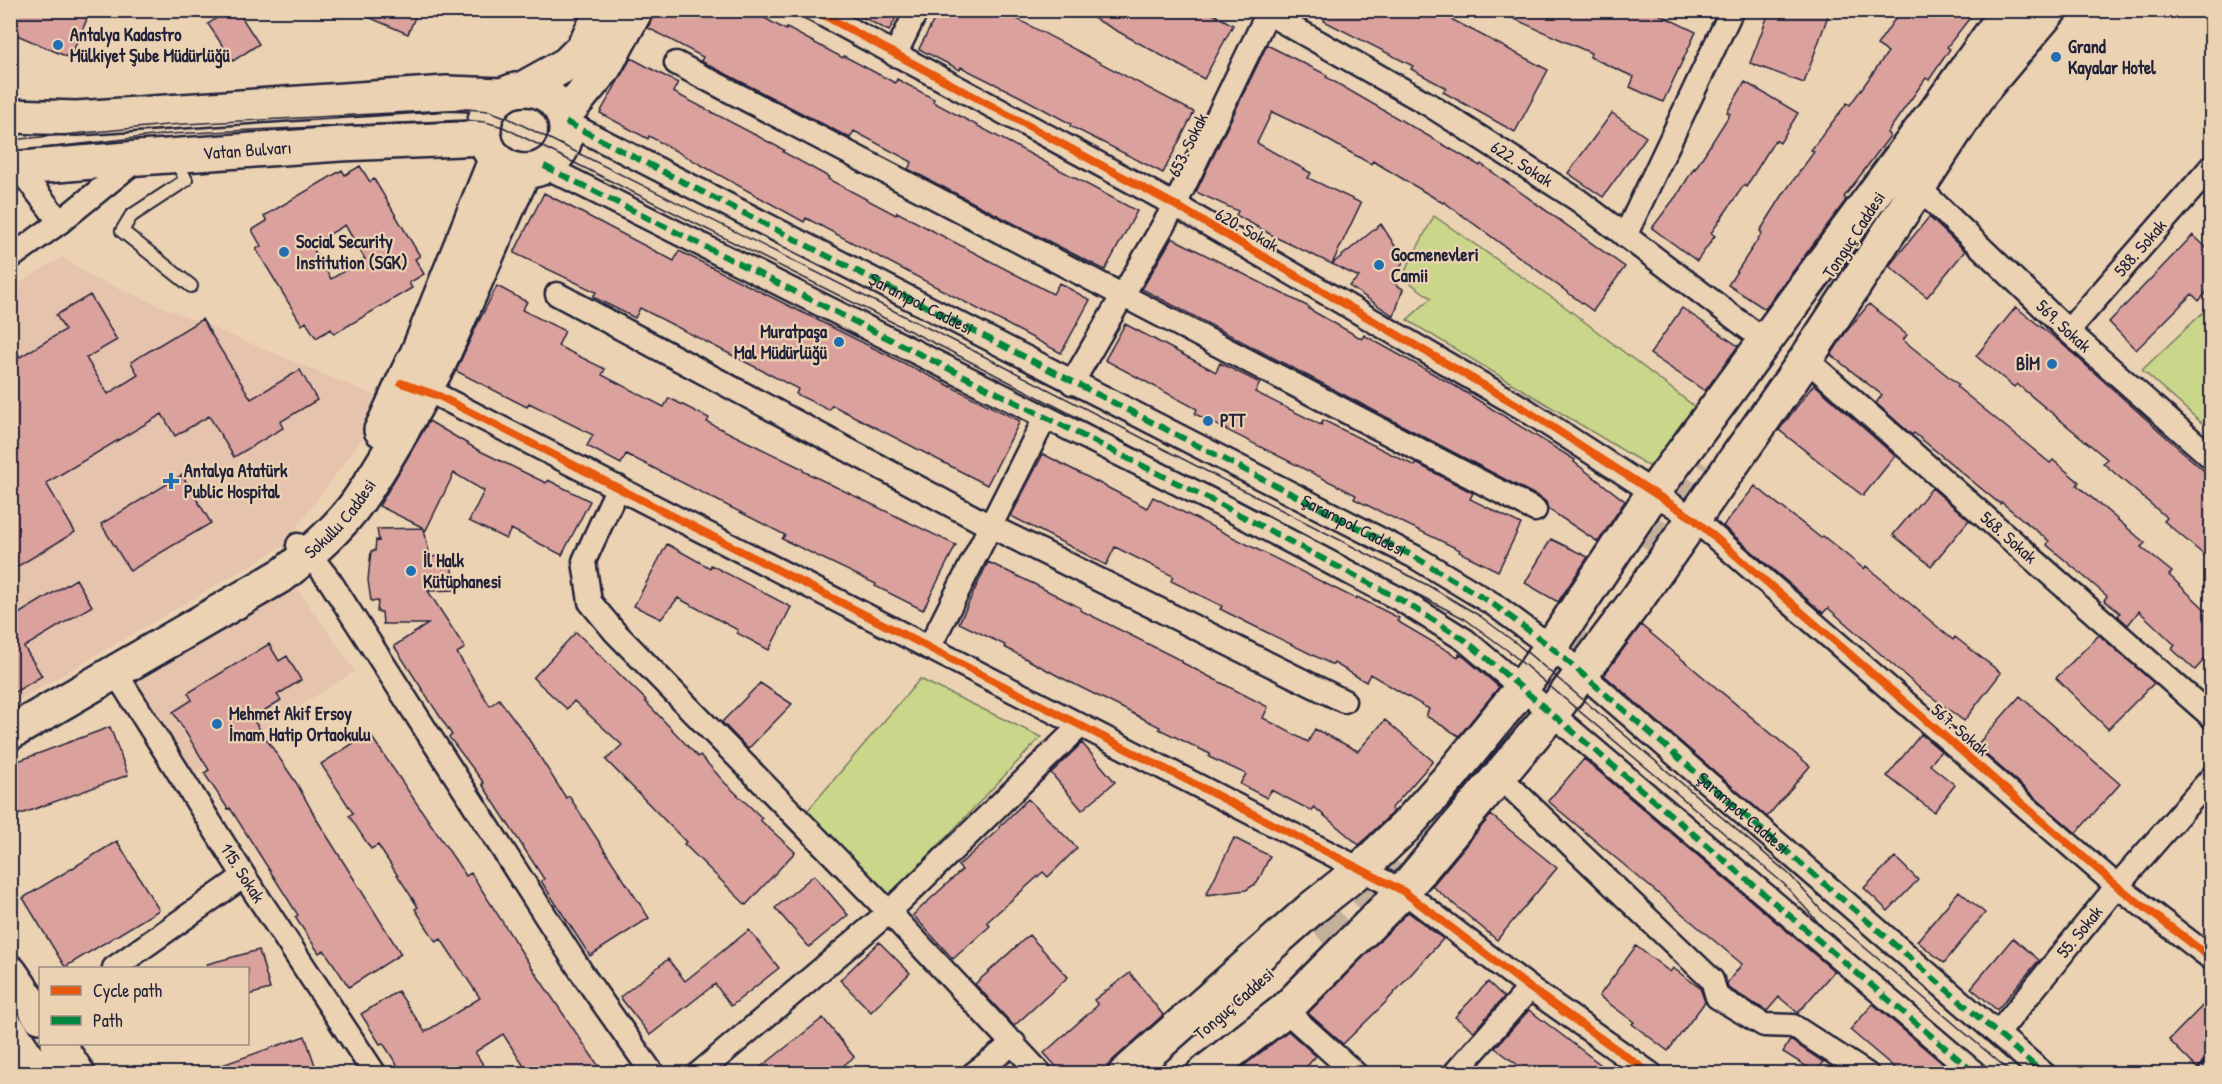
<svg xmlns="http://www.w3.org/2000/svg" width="2222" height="1084" viewBox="0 0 2222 1084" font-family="'Patrick Hand',sans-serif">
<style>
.built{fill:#e6c3ac}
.green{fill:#cad689;stroke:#767c62;stroke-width:1.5}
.building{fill:#dba19d;stroke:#22223b;stroke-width:1.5;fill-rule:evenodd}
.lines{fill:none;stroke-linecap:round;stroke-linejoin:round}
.primary-tunnel{stroke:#c3af9a;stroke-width:33;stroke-dasharray:33 16;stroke-linecap:butt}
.lane-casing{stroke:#22223b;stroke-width:16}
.street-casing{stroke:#22223b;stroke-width:27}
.secondary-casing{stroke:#22223b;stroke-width:38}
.primary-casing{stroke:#22223b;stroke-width:38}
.lane{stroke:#ebd2b2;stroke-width:12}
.street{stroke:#ebd2b2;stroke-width:22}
.secondary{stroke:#ebd2b2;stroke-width:33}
.primary{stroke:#ebd2b2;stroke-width:33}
.tram{stroke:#22223b;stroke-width:1.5}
.quiet{stroke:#00873e;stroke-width:6;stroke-dasharray:12 6;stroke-linecap:butt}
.cycleway-casing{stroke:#ebd2b2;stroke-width:11}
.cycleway{stroke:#e8590c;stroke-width:8}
.poi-dot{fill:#1f6fb2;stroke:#ebd2b2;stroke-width:2}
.labels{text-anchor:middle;stroke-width:4.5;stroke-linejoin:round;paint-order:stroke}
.poi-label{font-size:18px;font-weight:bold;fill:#22223b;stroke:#ebd2b2;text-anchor:start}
.street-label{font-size:18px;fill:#22223b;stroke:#ebd2b2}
</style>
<rect width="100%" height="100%" fill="#ebd2b2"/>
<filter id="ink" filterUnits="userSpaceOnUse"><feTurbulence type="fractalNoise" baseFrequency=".0167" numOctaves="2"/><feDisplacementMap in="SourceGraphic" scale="12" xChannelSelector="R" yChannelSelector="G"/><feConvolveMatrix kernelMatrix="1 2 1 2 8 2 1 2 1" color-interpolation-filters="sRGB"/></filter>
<g filter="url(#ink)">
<path class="built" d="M62,257L94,278L378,397L380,415L282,547L11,705V288Z
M291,580L355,671L193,774L132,673Z"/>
<path class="green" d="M1434,216L1564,306L1703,413L1662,474L1407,320L1431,298L1402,277Z
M2211,305V431L2142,370Z
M920,679L1041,737L888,899L807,811Z"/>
<path class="building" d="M10,10H68L87,19L70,58L10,32Z
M229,10H237L259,44L233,61L208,24Z
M352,10H418L408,34Z
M655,10H750L786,30L787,28L843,58L844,56L895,83L897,79L934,99L933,102L1137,211L1105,270L908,169L912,162L854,131L850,138L701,61L703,57L648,28Z
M849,10H900L889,31Z
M939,10H1000L1194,112L1163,173L1070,126L1071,124L1021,97L961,67L960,70L919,49Z
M1079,10H1206L1233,25L1204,79Z
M1329,10H1434L1548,70L1515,132L1443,92L1446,88L1411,69L1413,66L1324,21Z
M1494,10H1650L1696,32L1663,102L1630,87L1634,77L1590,57L1591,53Z
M1770,10H1830L1804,83L1750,63Z
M1901,10H1976L1947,47L1950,49L1929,80L1926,78L1887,133L1890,136L1844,197L1846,200L1765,309L1728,285L1762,233L1760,231L1784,193L1814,152L1811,150L1847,103L1850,105L1888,52L1877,45Z
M1267,45L1327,75L1326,77L1480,166L1481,164L1625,267L1593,311L1444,202L1443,203L1373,161L1371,164L1308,129L1272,112L1257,143L1311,173L1308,178L1361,203L1332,264L1277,238L1236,215L1238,211L1196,192Z
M631,58L678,83L673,92L784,150L783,152L829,177L828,179L896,215L897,212L1053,294L1059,283L1090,300L1061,353L806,218L804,222L649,136L648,139L600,113Z
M1745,82L1798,113L1780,143L1775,140L1746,187L1744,185L1711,233L1715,236L1697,261L1652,228L1680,191L1694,168L1695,169L1730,114L1727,112Z
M1612,113L1646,137L1603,197L1568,173Z
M360,166L370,182L374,179L420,256L415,259L424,274L409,283L412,288L334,334L331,329L316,338L306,322L302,325L256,249L261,246L252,230L267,221L264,216L342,170L345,175ZM345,225L365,259L331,279L311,245Z
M544,193L674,261L679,251L1020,421L987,485L832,405L829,410L796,394L798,389L640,308L635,318L593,297L596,292L514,253Z
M1929,217L1965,251L1927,297L1889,266Z
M1381,224L1404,260L1392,282L1403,289L1394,316L1349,286L1359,277L1332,264Z
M2193,235L2211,252V287L2199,301L2192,294L2136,350L2109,322Z
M1172,238L1309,307V309L1362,339L1364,335L1455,386L1575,460L1574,462L1625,501L1598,542L1548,509L1546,502L1541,498L1142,289Z
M497,286L527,302L522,310L565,331L558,346L605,369L602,375L664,407L669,398L709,418L707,422L803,469V471L956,545L923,610L875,586L876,584L782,539L785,535L626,454L621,464L587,446L593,435L529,403L527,407L456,371L476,327Z
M90,295L117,340L86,358L108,394L138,375L131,362L202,319L251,399L300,370L317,400L280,422L283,428L234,457L209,416L175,436L162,414L46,483L75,532L10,571V341L20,357L65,330L56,315Z
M1869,304L1907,335L1903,340L1959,385L1957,387L2050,463L2053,460L2079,482L2077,485L2145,543L2141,547L2172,572L2169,575L2211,615V652L2195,670L2172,649L2175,645L2139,611L2128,625L2118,616L2120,613L2104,600L2107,596L2047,545L2049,541L2001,502L2000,504L1914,433L1912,435L1876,403L1882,395L1831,355L1846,332Z
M2016,307L2060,342L2211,477V561L2164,521L2167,518L2103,463L2107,459L2017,384L2014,387L1976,356Z
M1682,308L1738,346L1705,391L1650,354Z
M1125,324L1216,372L1220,363L1260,383L1255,392L1321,425L1323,420L1415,466L1416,463L1473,493L1470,499L1521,524L1498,571L1459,552L1460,550L1354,499L1356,495L1195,414L1197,409L1105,360Z
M1814,384L1895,456L1863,496L1779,430Z
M429,421L478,450L546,483L548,480L590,501L562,555L511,529L506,539L469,521L484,491L454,473L426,530L424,529L430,557L442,556V562H451L455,590L428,591L465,648L457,653L490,706L499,699L526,735L566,798L569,796L649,918L590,956L541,881L544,879L482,784L484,783L449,737L452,735L394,646L428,624H383L382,612H377L378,601H371L368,580L371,551H375L376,540L379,541L377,529L424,528L379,506Z
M1043,454L1147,508L1153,497L1356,599L1357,597L1399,618L1397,621L1458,657L1459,654L1464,657L1499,687L1459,736L1426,716L1429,709L1370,674L1366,682L1334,663L1333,665L1260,629L1220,609L1222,606L1171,581L1173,576L1115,547L1106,565L1011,516Z
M182,475L211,523L130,571L101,524Z
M1755,486L1821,538L1823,536L1864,569L1866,566L1953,640L1955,637L2001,673L1964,721L1917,686L1828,608L1823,613L1723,526Z
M1932,488L1969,520L1931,566L1893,535Z
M1551,539L1588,557L1558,602L1525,583Z
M667,544L710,568L711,565L791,607L769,650L737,633L738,630L678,598L661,619L634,606Z
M988,562L1034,584L1081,608L1080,610L1182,661L1181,662L1268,707L1263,718L1308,742L1315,729L1358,751L1385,720L1433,761L1391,809L1394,811L1359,845L1314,807L1312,811L1271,790L1267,798L1240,784L1246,774L1209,757L1210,754L1159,729L1160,727L1060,677L1004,647L1005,645L959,623Z
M76,579L92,606L24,647L42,676L10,695V619Z
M1641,625L1810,766L1767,817L1604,675Z
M576,632L646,700L645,701L698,757L700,755L725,783L762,818L760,820L795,852L746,905L684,844L686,842L606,760L622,745L574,701L567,709L533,678Z
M2099,635L2154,683L2108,729L2056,678Z
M269,644L279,661L287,656L301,680L277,695L281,700L252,718L297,784L317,820L401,954L349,987L324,950L319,953L295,917L298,915L230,808L228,809L204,773L209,770L173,712L192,700L188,693Z
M760,683L792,704L748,749L722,722Z
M2020,696L2120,784L2076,833L1976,746Z
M110,727L128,775L10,818V764Z
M369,733L466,876L471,873L530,965L604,1074H529L503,1034L475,1052L489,1074H403L383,1043L380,1044L361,1014L398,991L425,1032L480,998L441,939L436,942L415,909L418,907L378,845L371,849L349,816L353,813L321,764Z
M1921,734L1941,751L1930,765L1955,785L1934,812L1887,776Z
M1082,743L1115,782L1082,810L1051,773Z
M1584,759L1834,971L1798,1013L1779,997L1767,1011L1728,988L1727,983L1742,964L1548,801Z
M1028,799L1077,848L1048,877L1043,872L987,922L990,926L953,959L913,915L962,870L958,866L1000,828L999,827Z
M1491,815L1557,868L1497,940L1432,886Z
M1234,838L1270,856L1257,883L1246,890L1206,895Z
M117,841L159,910L65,967L23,898Z
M1895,857L1918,880L1888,911L1864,888Z
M814,875L848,915L809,947L775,908Z
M1959,891L1985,913L1944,963L1917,941Z
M1408,912L1443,939L1385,1003L1343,1044L1308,1013Z
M749,930L779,968L731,1006L715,984L650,1035L620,997L668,959L685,981Z
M1029,935L1068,977L1014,1026L975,984Z
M2013,938L2039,960L1997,1010L1971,988Z
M879,942L910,973L871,1012L840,980Z
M1636,946L1670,972L1673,968L1700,988L1705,1002L1668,1051L1632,1024L1634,1022L1599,996Z
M259,950L270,989L248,995V969H208L207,964Z
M1130,973L1163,1015L1113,1060L1107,1068V1074H1063L1044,1053L1098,1005L1094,1000Z
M1488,982L1504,997L1474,1031L1455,1017Z
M2211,997V1057L2202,1062L2198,1069L2169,1040Z
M1873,1004L1950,1070L1947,1074H1902L1850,1030Z
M1529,1010L1613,1074H1530L1495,1048Z
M823,1018L854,1057L833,1074H752Z
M1288,1031L1316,1056L1300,1074H1246L1241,1068Z
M305,1036L318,1074H205V1071Z
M1790,1040L1823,1062L1817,1073L1783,1052Z"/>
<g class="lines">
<path class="primary-tunnel" d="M1651,552L1709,467
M1487,767L1590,636
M1314,932L1349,903L1393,858"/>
<defs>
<path id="lane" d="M174,157L186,180L131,216L122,231L191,286"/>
<g id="street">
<path d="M814,10L1175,205L1526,410L1694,519L2117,886L2212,959"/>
<path id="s1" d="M1262,10L1428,104L1578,200L1765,341"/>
<path d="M895,55L917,10"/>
<path d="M676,63L1535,510"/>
<path id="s2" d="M566,122L1415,557L1493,604L1551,647L2044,1074"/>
<path d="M544,166L1221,505L1401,600L1465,640L1976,1074"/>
<path d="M19,169L60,222"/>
<path id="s3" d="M1919,188L2068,331L2212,458"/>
<path d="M1625,236L1732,10"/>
<path d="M10,258L60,222L139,158"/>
<path d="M557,294L990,526L1344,701"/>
<path id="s4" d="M2068,331L2212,166"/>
<path id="s5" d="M1806,359L2212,717"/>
<path d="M1072,383L1175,205L1269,10"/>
<path d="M411,386L439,396L1403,891L1530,988L1651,1074"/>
<path d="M618,487L584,561L590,602L614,631L889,912L1041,1074"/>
<path d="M298,545L309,554L330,581L586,979L653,1074"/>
<path d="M929,648L1045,418"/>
<path id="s6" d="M115,672L244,876L375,1074"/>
<path d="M1499,776L1712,980L1717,997L1764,1025L1793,1026L1867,1074"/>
<path d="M114,968L244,876"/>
<path d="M1285,1010L1356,1074"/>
<path id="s7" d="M1998,1033L2117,886L2212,777"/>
<path d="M698,1074L889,912L1080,726"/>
<path d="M973,1074L1014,1043"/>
<path d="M1454,1074L1530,988"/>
<path d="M2210,1074L2212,1072"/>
</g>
<g id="secondary">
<path d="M522,89L567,64L582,49L603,10"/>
<circle cx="525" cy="130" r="41"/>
<path d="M10,116L77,118L447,93L503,95"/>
<path d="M564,116L604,68L636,10"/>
<path id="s8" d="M10,169L139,158L340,144L485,138"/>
<path d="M381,430C394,405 403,379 417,354L496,158"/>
<path id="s9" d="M10,733L284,574C310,553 339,529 359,500C388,458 413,411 438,366L524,171"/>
</g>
<path id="primary" d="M1964,112L2050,10
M1917,138L2008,10
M10,972L40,1016
M10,1031L39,1074
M58,1044L78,1074
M1125,1074L1311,909L1361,869L1405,827L1449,778L1522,688L1551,647L1653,493L1929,119
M1203,1074L1285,1010L1403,891L1552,713L1638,598L1806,359L1979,95"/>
</defs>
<use href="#lane" class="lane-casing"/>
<use href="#street" class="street-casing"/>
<use href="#secondary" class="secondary-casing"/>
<use href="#primary" class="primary-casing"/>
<use href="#lane" class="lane"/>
<use href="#street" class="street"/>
<use href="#secondary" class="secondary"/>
<use href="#primary" class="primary"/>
<path class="tram" d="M10,140L167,125L466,109L489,111L508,118L970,349L1429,586L1480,616L1516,643L1790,875L1822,911L2013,1074
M10,152L170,134L465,120L485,122L503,127L940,346L1465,619L1507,650L1784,884L1825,930L1995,1074"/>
<path class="quiet" d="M566,122L1415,557L1493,604L1551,647L2044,1074
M544,166L1221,505L1401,600L1465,640L1976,1074"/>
<defs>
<path id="cycleway" d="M814,10L1175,205L1526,410L1694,519L2117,886L2212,959
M401,383L439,396L1403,891L1530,988L1651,1074"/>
</defs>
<use href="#cycleway" class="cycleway-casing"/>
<use href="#cycleway" class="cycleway"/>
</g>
</g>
<g class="poi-dot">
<circle cx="58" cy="45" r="6"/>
<circle cx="2056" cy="57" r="6"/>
<circle cx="284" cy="252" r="6"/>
<circle cx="1379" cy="265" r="6"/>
<circle cx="839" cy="342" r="6"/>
<circle cx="2052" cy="364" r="6"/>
<circle cx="1208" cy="421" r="6"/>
<path d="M168 472h6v6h6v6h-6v6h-6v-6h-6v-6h6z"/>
<circle cx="411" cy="571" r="6"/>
<circle cx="217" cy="724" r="6"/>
</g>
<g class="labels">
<g class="poi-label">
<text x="70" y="41">Antalya Kadastro<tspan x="70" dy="21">Mülkiyet Şube Müdürlüğü</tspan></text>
<text x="2068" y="53">Grand<tspan x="2068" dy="21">Kayalar Hotel</tspan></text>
<text x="296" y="248">Social Security<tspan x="296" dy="21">Institution (SGK)</tspan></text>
<text x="1391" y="261">Gocmenevleri<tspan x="1391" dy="21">Camii</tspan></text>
<text x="827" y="338" text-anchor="end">Muratpaşa<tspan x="827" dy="21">Mal Müdürlüğü</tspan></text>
<text x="2040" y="370" text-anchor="end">BİM</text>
<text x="1220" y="427">PTT</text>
<text x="184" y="477">Antalya Atatürk<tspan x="184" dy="21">Public Hospital</tspan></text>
<text x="423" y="567">İl Halk<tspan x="423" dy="21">Kütüphanesi</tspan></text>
<text x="229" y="720">Mehmet Akif Ersoy<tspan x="229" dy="21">İmam Hatip Ortaokulu</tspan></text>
</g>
<g class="street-label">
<text transform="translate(1188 145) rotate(-64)" y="6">653. Sokak</text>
<text dy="6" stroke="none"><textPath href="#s8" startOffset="238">Vatan Bulvarı</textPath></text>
<text dy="6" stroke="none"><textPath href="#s1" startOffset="302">622. Sokak</textPath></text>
<text transform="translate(1247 230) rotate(30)" y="6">620. Sokak</text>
<text transform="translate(1854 235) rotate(-57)" y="6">Tonguç Caddesi</text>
<text dy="6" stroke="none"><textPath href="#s4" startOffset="110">588. Sokak</textPath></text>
<text dy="6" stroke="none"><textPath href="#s2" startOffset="399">Şarampol Caddesi</textPath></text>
<text dy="6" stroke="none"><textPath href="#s3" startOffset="200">569. Sokak</textPath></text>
<text dy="6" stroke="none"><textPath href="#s9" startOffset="396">Sokullu Caddesi</textPath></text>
<text dy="6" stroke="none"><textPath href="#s2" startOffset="885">Şarampol Caddesi</textPath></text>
<text dy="6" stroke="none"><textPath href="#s5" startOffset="270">568. Sokak</textPath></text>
<text transform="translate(1960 730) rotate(41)" y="6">567. Sokak</text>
<text dy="6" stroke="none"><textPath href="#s2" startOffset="1371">Şarampol Caddesi</textPath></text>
<text dy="6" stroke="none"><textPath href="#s6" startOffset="238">115. Sokak</textPath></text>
<text dy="6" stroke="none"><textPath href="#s7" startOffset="130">55. Sokak</textPath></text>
<text transform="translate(1234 1004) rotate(-41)" y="6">Tonguç Caddesi</text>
</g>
</g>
<rect width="2222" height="1084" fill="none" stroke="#ebd2b2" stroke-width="36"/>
<rect x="18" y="18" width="2186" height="1048" fill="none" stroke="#22223b" stroke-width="2" filter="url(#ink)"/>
<rect x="39" y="967" width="210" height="78" fill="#ebd2b2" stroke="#9b8c82" stroke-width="1.5"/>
<rect x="51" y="986" width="30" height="9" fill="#e8590c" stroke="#9b8c82" stroke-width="1.5"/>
<text x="93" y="997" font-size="18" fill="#22223b">Cycle path</text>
<rect x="51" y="1016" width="30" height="9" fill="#00873e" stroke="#9b8c82" stroke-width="1.5"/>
<text x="93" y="1027" font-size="18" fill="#22223b">Path</text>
</svg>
